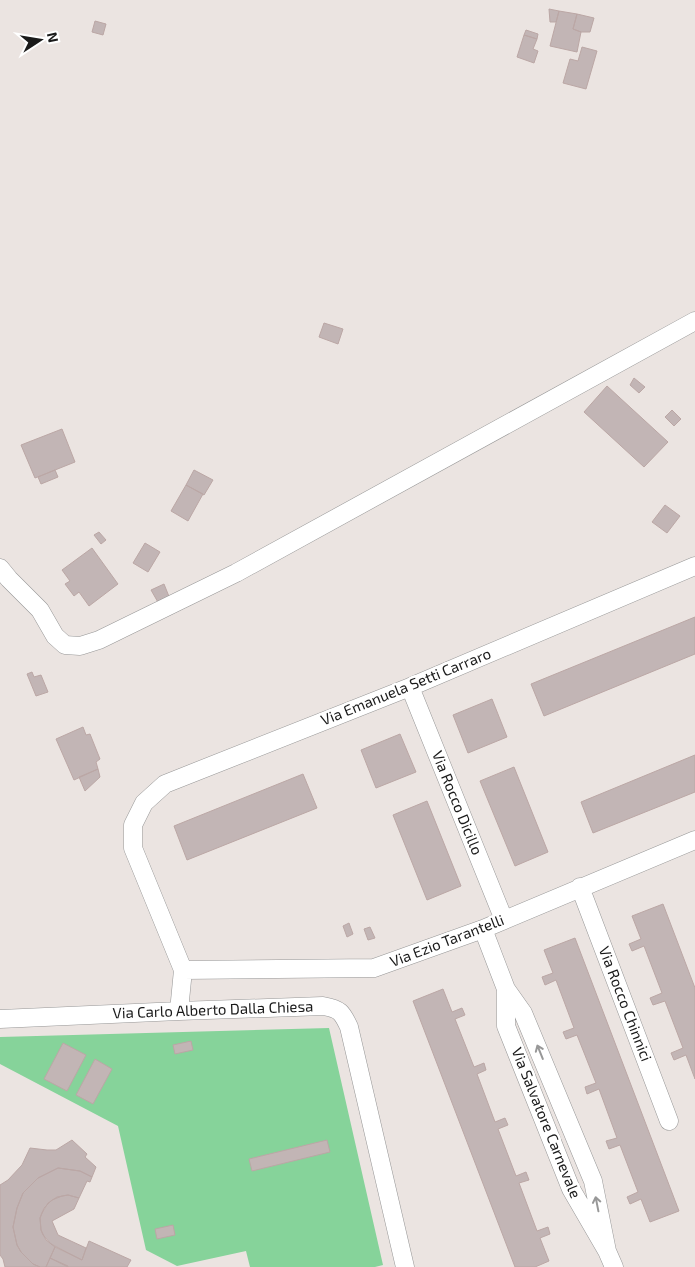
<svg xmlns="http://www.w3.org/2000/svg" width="695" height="1267" viewBox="0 0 695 1267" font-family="'Exo 2',sans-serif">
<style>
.pitch{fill:#86d39a}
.building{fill:#c2b5b5;stroke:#bba7a5}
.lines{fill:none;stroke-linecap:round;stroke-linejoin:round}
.street-casing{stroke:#979797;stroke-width:19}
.street{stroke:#fff;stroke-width:18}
.oneway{stroke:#989898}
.labels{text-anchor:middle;stroke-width:5;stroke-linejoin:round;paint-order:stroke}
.street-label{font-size:15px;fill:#1a1a1a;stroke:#fff}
</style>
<rect width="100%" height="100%" fill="#ebe4e1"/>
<path class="pitch" d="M329,1028L383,1265L375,1267H250L246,1251L177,1266L146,1250L118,1126L0,1064V1037Z"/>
<path class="building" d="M549,9L559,11L556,22H550Z
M559,11L577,14L573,29L581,32L577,52L550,46Z
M577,14L594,18L590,32H581L573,29Z
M95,21L106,24L103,35L92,32Z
M526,30L538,34L537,39L524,35Z
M524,35L537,39L533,49L538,51L534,63L517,57Z
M582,47L597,51L586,89L563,83L570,59L578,61Z
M324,323L343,329L338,344L319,337Z
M634,378L645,387L639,393L630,385Z
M607,386L668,442L644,467L584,412Z
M672,410L681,419L674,426L665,417Z
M62,429L75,462L35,478L21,445Z
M55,470L58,477L41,484L38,477Z
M194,470L213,480L204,495L186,485Z
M186,485L203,494L188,521L171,511Z
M665,505L680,516L667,533L652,522Z
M99,532L106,540L101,544L94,535Z
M145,543L160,552L148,572L133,563Z
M92,548L118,584L89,606L79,592L74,596L65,584L70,581L62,570Z
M164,584L170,599L159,604L151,590Z
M695,617V654L544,716L531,684Z
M32,672L34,677L41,675L48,692L36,696L27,674Z
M492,699L507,737L468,753L453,715Z
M83,727L86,735L90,734L100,759L96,762L98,769L74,780L56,739Z
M400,734L416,772L376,788L361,750Z
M695,755V792L593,833L581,802Z
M514,767L548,852L515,866L480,781Z
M98,769L100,777L85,791L79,777Z
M303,774L317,808L187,860L174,826Z
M427,801L461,886L427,900L393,815Z
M663,904L695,988V1079L686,1055L674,1060L671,1053L683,1048L665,1001L653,1005L650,998L662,993L644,946L632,951L629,944L641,939L632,916Z
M349,923L353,934L347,937L343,926Z
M370,927L375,938L368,940L364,929Z
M575,938L679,1211L650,1222L641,1199L630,1204L627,1197L638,1192L620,1145L609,1149L606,1141L617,1138L599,1089L587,1094L585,1087L596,1083L577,1035L566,1039L563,1032L574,1028L556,980L545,985L542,977L553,973L544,950Z
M443,989L452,1012L462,1008L465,1015L455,1019L474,1067L484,1063L486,1070L477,1074L495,1122L505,1118L508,1125L498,1129L516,1176L526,1172L529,1180L519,1183L537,1231L548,1227L550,1234L540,1238L549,1261L535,1267H515L413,1001Z
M191,1041L193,1050L175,1054L173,1045Z
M63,1043L86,1055L67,1091L44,1079Z
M95,1059L112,1069L93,1104L76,1095Z
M72,1140L87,1154L85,1157L96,1167L92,1177L80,1171L58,1168L38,1178L23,1193L17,1208L13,1227L17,1245L21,1252L33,1264L40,1267H5L3,1259L0,1255V1185L8,1180L22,1165L30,1148L47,1150H56Z
M327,1140L330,1152L252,1171L249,1159Z
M58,1168L80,1171L92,1177L90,1182L87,1181L79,1198L68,1195L62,1196L52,1200L44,1208L40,1218L41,1230L46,1240L55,1247L46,1267H40L33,1264L21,1252L17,1245L13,1227L17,1208L23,1193L38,1178Z
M68,1195L79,1198L74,1209L52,1221L58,1235L86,1248L82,1260L51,1244L43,1235L41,1230L40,1218L42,1213L48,1203L57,1197Z
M173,1225L175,1235L157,1239L155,1229Z
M89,1241L131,1260L127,1267H68L50,1258L55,1247L82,1260Z
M50,1258L68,1266V1267H46Z"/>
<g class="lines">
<defs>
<path id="street" d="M0,568L9,579L40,610L55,636L65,645L80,646L99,640L236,573L695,321
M410,687L504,920
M580,887L669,1121
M483,929L506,989L523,1013L593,1181L607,1251
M183,970L374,968L483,929L695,840
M506,989V1026L571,1189L607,1251L614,1267
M179,1011L183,970L133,848V825L144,803L165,784L410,687L695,566
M0,1019L179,1011L323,1006C340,1009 342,1012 349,1027L405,1267"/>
</defs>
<use href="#street" class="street-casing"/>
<use href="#street" class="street"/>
</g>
<defs><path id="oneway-shaft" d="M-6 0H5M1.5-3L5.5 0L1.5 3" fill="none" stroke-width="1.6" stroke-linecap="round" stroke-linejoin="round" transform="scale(1.25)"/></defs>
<g class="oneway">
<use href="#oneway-shaft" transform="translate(540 1052) rotate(-112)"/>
<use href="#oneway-shaft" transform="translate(597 1204) rotate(-101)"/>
</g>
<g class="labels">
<g class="street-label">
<text transform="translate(406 687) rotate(-22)" y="5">Via Emanuela Setti Carraro</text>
<text transform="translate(457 803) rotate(68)" y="5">Via Rocco Dicillo</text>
<text transform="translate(447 941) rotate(-21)" y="5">Via Ezio Tarantelli</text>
<text transform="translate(625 1004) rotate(69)" y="5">Via Rocco Chinnici</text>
<text transform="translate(213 1010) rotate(-2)" y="5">Via Carlo Alberto Dalla Chiesa</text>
<text transform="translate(546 1123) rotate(68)" y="5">Via Salvatore Carnevale</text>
</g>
</g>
<g transform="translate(40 40) rotate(78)" stroke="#ffffff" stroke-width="4" paint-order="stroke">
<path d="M0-4L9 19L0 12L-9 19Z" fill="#1a1a1a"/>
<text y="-8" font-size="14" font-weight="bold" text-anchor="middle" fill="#1a1a1a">N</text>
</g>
</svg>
